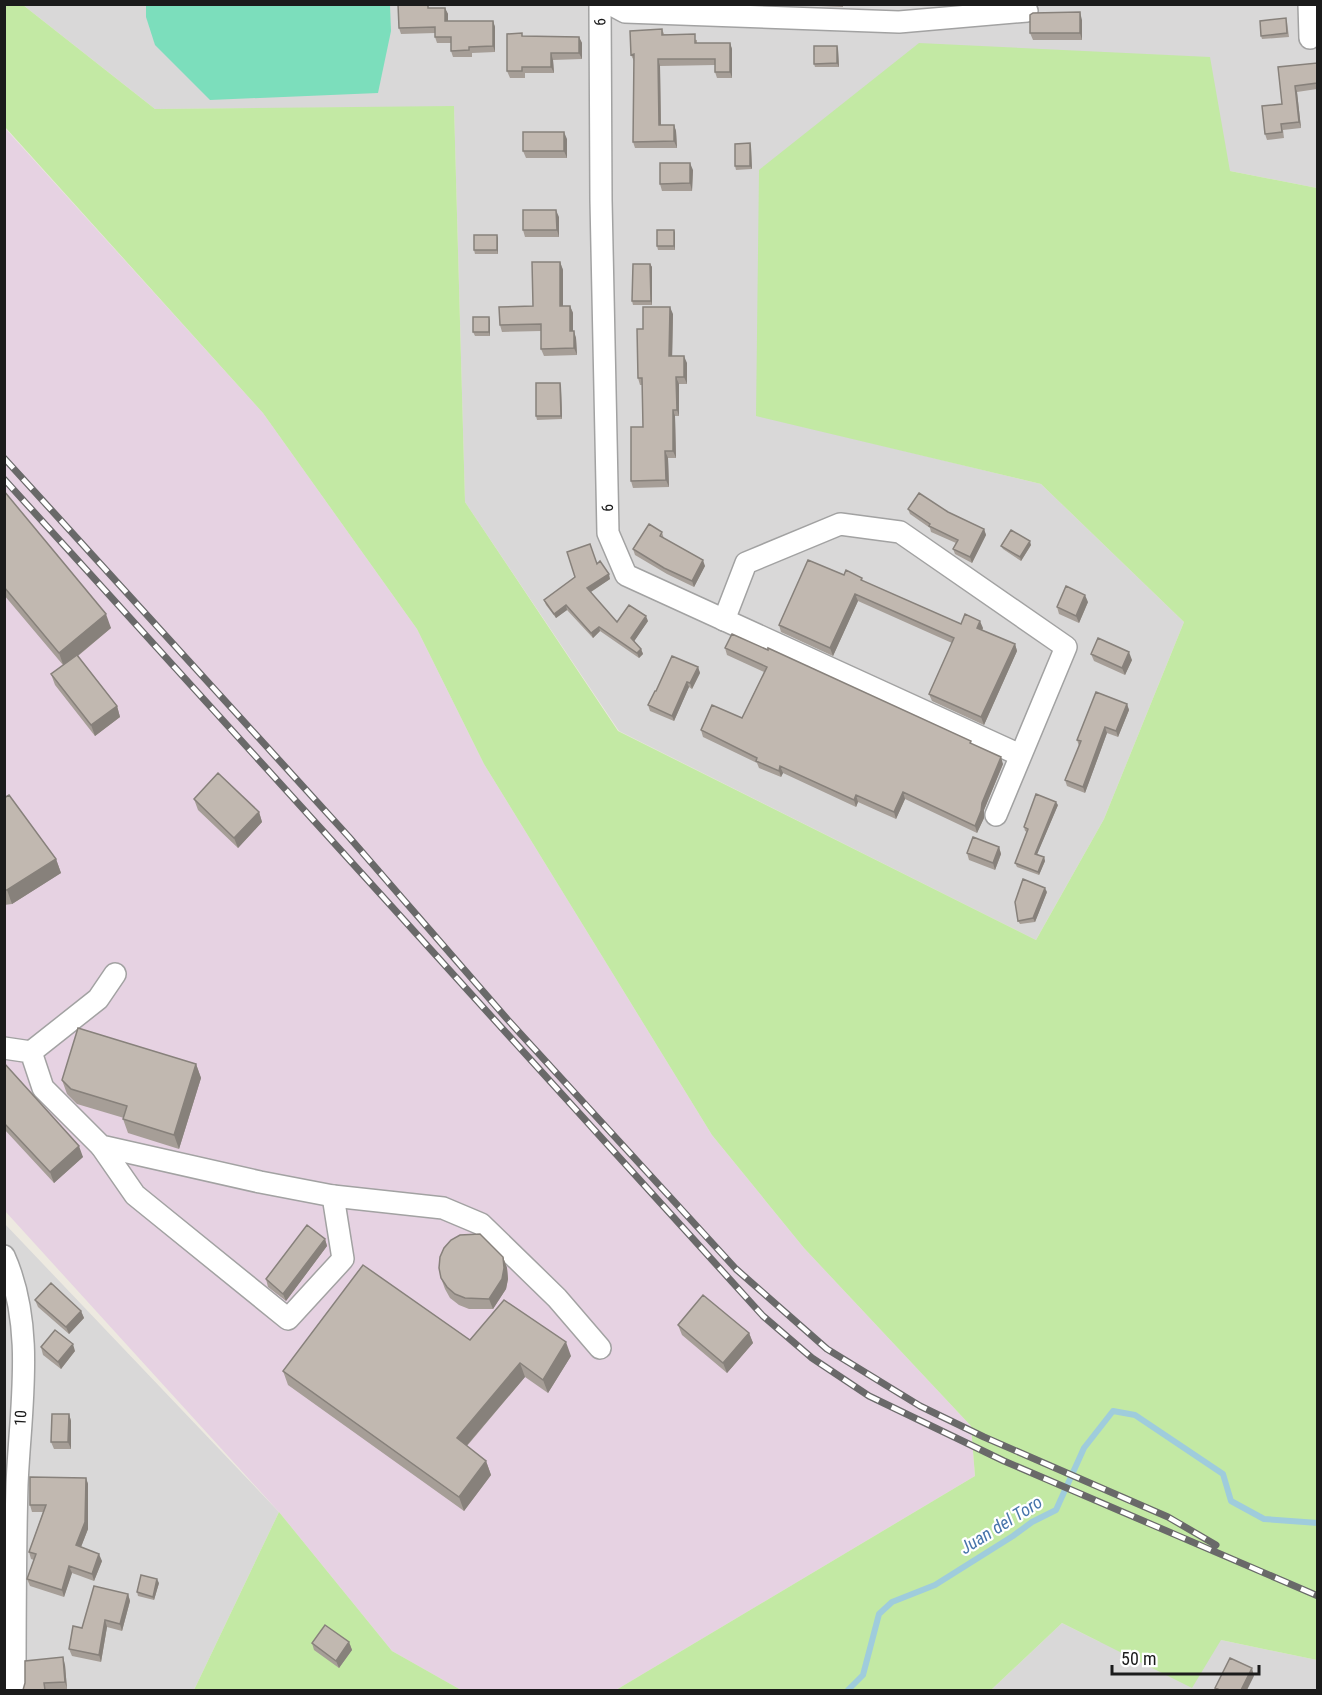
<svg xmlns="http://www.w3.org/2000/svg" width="1322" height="1695" viewBox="0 0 1322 1695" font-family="'Roboto Condensed',sans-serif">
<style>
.residential{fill:#d9d8d8}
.industrial{fill:#e6d2e2}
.grass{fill:#c3e9a4}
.pitch{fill:#7cdebc}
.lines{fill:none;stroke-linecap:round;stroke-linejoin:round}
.stream{stroke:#9fccdc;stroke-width:6}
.minor-casing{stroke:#a2a2a2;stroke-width:24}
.minor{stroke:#fff;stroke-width:21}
.rail-casing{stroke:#696969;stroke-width:7}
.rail{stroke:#fff;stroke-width:4.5;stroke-dasharray:14;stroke-linecap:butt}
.wall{fill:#a69e97}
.shaded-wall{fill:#87817b}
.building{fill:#c1b8b0;stroke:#87817b;stroke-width:1.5}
.labels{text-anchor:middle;stroke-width:4.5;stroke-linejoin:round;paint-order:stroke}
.street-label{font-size:16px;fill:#1b1b1b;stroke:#fff}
.water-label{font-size:18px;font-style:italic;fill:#4875ab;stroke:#fff}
</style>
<rect width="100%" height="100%" fill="#ede9e0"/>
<path class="residential" d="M23,5H1317V188L1230,171L756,415L1041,484L1184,622L1104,819L1036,940L619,731L465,502L454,107L155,109Z
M4,1223L279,1512L194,1690H5Z
M1062,1623L1100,1642L1221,1640L1317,1660V1690H991Z"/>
<path class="industrial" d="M4,127L263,413L417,629L484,764L712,1135L804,1248L971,1426L975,1476L616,1690H461L392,1651L279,1512L5,1211Z"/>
<path class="grass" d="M4,5H23L155,109L454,106L465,502L618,731L1036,940L1104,819L1184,622L1041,484L756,416L759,170L919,43L1210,57L1230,171L1317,188V1660L1221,1640L1192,1688L1062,1623L991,1690H616L975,1476L971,1426L804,1248L712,1135L484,764L417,629L263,413L5,127Z
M279,1512L392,1651L461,1690H194Z"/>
<path class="pitch" d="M146,5H390L391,31L378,93L210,100L155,45L146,17Z"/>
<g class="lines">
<path class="stream" d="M848,1690L863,1675L879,1614L892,1602L935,1585L1013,1536L1032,1522L1056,1510L1084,1448L1113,1411L1135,1415L1223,1474L1231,1501L1264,1519L1318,1523"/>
<defs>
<g id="minor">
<path id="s1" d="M600,4L601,200L608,533L626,575L1020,755"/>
<path d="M610,4L625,12L899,22L1027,11"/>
<path d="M1309,4L1310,38"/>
<path d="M724,620L746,563L840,524L900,532L1066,647L996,815"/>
<path d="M4,1048L31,1052L43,1088L101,1146L260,1182L333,1196L443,1208L481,1224L557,1298L600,1348"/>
<path d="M31,1052L98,999L115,974"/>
<path d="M101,1146L135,1195L288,1319L343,1259L333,1196"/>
<path d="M4,1256C36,1327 20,1410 17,1485C15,1554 15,1622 15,1690"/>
</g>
</defs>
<use href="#minor" class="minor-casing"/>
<use href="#minor" class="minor"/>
<defs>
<path id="rail" d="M4,458L349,837L508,1020L736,1269L827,1349L920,1406L984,1437L1168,1517L1216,1545
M4,479L763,1316L812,1358L869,1396L1004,1461L1318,1596"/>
</defs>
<use href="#rail" class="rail-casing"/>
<use href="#rail" class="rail"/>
</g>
<path class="wall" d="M769,4H843V7Z
M430,8H445L448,14V21H493L495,27V52L472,53V57H453L451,51V43H437L435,37V33L401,34L399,28Z
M1082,20V40H1033L1030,33Z
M1287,22L1289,37L1262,39L1261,36Z
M662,29L664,34L697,40V43H730L732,49V78H717L715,72V65L660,66L661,125H674L676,131L677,148H635L633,142L634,61L631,55Z
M523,36L579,37L582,43V59L553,60L554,73H525V78H510L507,71Z
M837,46L838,49L839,67H815L814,64Z
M1317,63V89L1297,92L1301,128L1283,130L1284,138L1267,140L1265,134L1282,104L1278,67Z
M567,139V158H526L523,151Z
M750,143L751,147L752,169L736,170L735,166Z
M693,170L692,191H662L660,184Z
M559,217V237H525L523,230Z
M674,230L675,233V250H658L657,246Z
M498,238V254H475L474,250Z
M560,262L563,270V306H570L573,313V331L576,338L577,355L544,356L541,349V331L502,332L500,325L533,306Z
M650,264L652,267V305H633L632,301Z
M673,314L672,356L687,363V384H679V416H675L676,458H668L669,487L633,488L631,481L643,427L642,385H640L638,378L643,329Z
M489,317L490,321V336H475L473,332Z
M561,386L562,419L537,420L536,416Z
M4,491L111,628L78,656L117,706L120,717L95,736L55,685L51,674L63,665L4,595Z
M908,509L948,512L984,529L986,535L972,563L955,554L953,549L956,543L931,532L930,528L910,514Z
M662,532L664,539L705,566L694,587L667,574L635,555L633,549Z
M1031,545L1021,561L1003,549L1001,546Z
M597,564L610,579L591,592L617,622L648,621L634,641L641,649L643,654L639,658L600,631L593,638L567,610L556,618L546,605L544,600Z
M844,575L862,578L863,581L961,624L983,628L982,630L1015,644L1017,651L984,725L932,701L929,694L952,643L858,601L833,656L781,632L779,625Z
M1088,602L1079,623L1059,614L1057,607Z
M725,648L971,741L972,745L1003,764L984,810V818L977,833L905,799L896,819L858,802L856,807L783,773L781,777L759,768L757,763L703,737L701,730L742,718L764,672L727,655Z
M1091,654L1132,660L1125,675L1094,661Z
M698,667L700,673L692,689L689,687L674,721L650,711L648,705L656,691Z
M1127,704L1129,710L1118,737L1107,733L1085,793L1067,786L1065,780L1079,746L1077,740Z
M4,798L56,859L61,873L12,904L4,905Z
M194,799L259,812L262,822L238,848L198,810Z
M1058,805L1037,854L1044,857L1045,861L1039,875L1017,867L1015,863L1027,832L1025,831L1024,827Z
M999,847L1001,854L995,870L969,860L967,853Z
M1047,892L1035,922L1020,924L1018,921Z
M4,1063L83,1157L54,1183L4,1129Z
M196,1064L201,1078L179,1149L128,1133L123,1119L124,1118L77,1104L67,1094L62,1080Z
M325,1239L327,1246L286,1301L268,1287L266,1279Z
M503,1257L507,1268L508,1279L506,1289L493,1309H469L459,1305L450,1298L445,1289L441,1278Z
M35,1300L81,1311L84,1318L69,1334L38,1307Z
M678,1325L749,1333L753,1343L727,1373L682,1335Z
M470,1340L571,1356L548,1393L525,1377L467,1446L486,1461L491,1475L464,1511L288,1385L283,1371Z
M41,1347L75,1351L61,1369L43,1355Z
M69,1414L71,1421V1449H54L51,1442Z
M86,1478L88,1484V1529L81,1547L102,1561L94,1581L72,1573L64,1597L30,1586L27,1579L34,1560L31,1559L29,1552L43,1512H32L30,1505Z
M159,1583L154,1600L138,1596L137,1592Z
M128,1594L130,1601L122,1631L107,1627L101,1662L72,1656L69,1649L82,1628Z
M349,1642L352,1650L339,1668L314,1650L312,1643Z
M65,1665L67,1689L47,1690H23Z"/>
<path class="shaded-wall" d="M445,8L448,14V27L445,21Z
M1080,12L1082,20V40L1080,33Z
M493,21L495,27V52L493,46Z
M579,37L582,43V59L579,53Z
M730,43L732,49V78L730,72Z
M837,46L838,49L839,67L837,63Z
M551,53L553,60L554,73L551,67Z
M658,59L660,66L661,131L659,125Z
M1295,86L1297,92L1301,128L1299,122Z
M674,125L676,131L677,148L674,141Z
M564,132L567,139V158L564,151Z
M750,143L751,147L752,169L750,166Z
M690,163L693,170L692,191L690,183Z
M556,210L559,217V237L557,230Z
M674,230L675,233V250L674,246Z
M497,235L498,238V254L497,250Z
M560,262L563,270V313L560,306Z
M650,264L652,267V305L651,301Z
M570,306L573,313V338L570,331Z
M670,307L673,314L672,363L669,356Z
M489,317L490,321V336L489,332Z
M574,331L576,338L577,355L574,348Z
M684,356L687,363V384L684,377Z
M676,377L679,384V416L677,410Z
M560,383L561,386L562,419L561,416Z
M673,410L675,416L676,458L673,451Z
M665,451L668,458L669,487L666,480Z
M984,529L986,535L972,563L970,557Z
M1030,541L1031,545L1021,561L1020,557Z
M703,560L705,566L694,587L692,581Z
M609,574L610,579L589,593L587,588Z
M855,594L858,601L833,656L830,648Z
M1085,595L1088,602L1079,623L1076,616Z
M566,605L567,610L556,618L554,614Z
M106,614L111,628L64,667L59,653Z
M646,616L648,621L633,643L631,638Z
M980,621L983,628L980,635L977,628Z
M599,627L600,631L593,638L591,633Z
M1015,644L1017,651L984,725L981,717Z
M641,649L643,654L639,658L637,653Z
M1129,652L1132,660L1125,675L1122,668Z
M698,667L700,673L692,689L690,683Z
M687,682L689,687L674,721L672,716Z
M1127,704L1129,710L1118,737L1116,731Z
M117,706L120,717L95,736L91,725Z
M1105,727L1107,733L1085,793L1083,787Z
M1001,757L1003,764L984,810V818L977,833L975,826L982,803Z
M780,766L783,773L781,777L779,771Z
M903,792L905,799L896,819L894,812Z
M856,795L858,802L856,807L854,800Z
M1056,802L1058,805L1036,857L1035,854Z
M259,812L262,822L238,848L234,838Z
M999,847L1001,854L995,870L993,863Z
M1044,857L1045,861L1039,875L1038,872Z
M56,859L61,873L12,904L7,890Z
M1045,888L1047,892L1035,922L1033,918Z
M196,1064L201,1078L179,1149L174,1135Z
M79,1146L83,1157L54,1183L50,1172Z
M325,1239L327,1246L286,1301L283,1294Z
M503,1257L507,1268L508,1279L506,1289L493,1309L489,1299Z
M81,1311L84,1318L69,1334L66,1327Z
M749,1333L753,1343L727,1373L723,1363Z
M566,1342L571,1356L548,1393L543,1380Z
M73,1344L75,1351L61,1369L58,1362Z
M520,1363L525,1377L462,1451L457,1438Z
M69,1414L71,1421V1449L68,1442Z
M486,1461L491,1475L464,1511L459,1497Z
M86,1478L88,1484V1529L79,1552L76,1545Z
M99,1554L102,1561L94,1581L92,1574Z
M69,1566L72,1573L64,1597L62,1590Z
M157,1579L159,1583L154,1600L153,1597Z
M128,1594L130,1601L122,1631L120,1624Z
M105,1620L107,1627L101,1662L99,1655Z
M349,1642L352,1650L339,1668L336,1661Z
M63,1657L65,1665L67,1689L65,1682Z
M1252,1668L1254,1676L1247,1690H1241Z"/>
<path class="building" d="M398,4H428V8H445V21H493V46L469,47V50L451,51V37H435V27L399,28Z
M1080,12V33H1030V15L1033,13Z
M1286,18L1287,33L1261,36L1260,21Z
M662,29V35L695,34V43H730V72H715V59H658L659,125H674V141L633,142L634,54L631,55L630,31Z
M522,33V36L579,37V53H551V67H522V71H507V34Z
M814,46H837V63L814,64Z
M1317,63V83L1295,86L1299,122L1281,124L1282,132L1265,134L1262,106L1282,104L1278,67Z
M523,132H564V151H523Z
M750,143V166H735V144Z
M660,163H690V183L660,184Z
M523,210H556L557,230H523Z
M657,230H674V246H657Z
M474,235H497V250H474Z
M532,262H560V306H570V331H574V348L541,349V324L500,325L499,307L533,306Z
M633,264H650L651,301H632Z
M643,307H670L669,356H684V377H676L677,410H673V451H665L666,480L631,481V427H643L642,378H638L637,329H643Z
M473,317H489V332H473Z
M536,383H560L561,416H536Z
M4,491L106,614L59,653L4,587Z
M919,493L948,512L984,529L970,557L953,549L958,540L929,526L930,524L908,509Z
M649,524L662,532L660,536L703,560L692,581L664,568L633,549Z
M1011,530L1030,541L1020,557L1001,546Z
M590,544L597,564L600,561L609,574L587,588L617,622L629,605L646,616L631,638L641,649L637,653L599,627L591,633L566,605L554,614L544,600L575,577L567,552Z
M808,560L844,575L846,570L862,578L861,580L961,624L965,614L980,621L977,628L1015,644L981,717L929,694L954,638L855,594L830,648L779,625Z
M1066,586L1085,595L1076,616L1057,607Z
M732,634L768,650V648L971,741L970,743L1001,757L982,803L981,811L975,826L903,792L894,812L856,795L854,800L780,766L779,771L756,761L757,758L701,730L712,705L742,718L767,667L725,648Z
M1098,638L1129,652L1122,668L1091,654Z
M77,655L117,706L91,725L51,674Z
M672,656L698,667L690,683L687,682L672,716L648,705L655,691H656Z
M1096,692L1127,704L1116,731L1105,727L1083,787L1065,780L1081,741L1077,740Z
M218,773L259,812L234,838L194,799Z
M1036,794L1056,802L1035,854L1044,857L1038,872L1015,863L1028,829L1024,827Z
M9,795L56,859L7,890H4V798Z
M973,837L999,847L993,863L967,853Z
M1023,879L1045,888L1033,918L1018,921L1015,902Z
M78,1028L196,1064L174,1135L123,1119L127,1106L71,1089L62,1080Z
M4,1063L79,1146L50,1172L4,1123Z
M307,1225L325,1239L283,1294L266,1279Z
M480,1234L503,1257L504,1268L502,1279L489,1299L465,1298L455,1294L447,1287L441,1278L439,1268L440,1257L444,1248L451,1240L460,1235Z
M363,1265L470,1340L504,1300L566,1342L543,1380L520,1363L457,1438L486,1461L459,1497L283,1371Z
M51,1283L81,1311L66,1327L35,1300Z
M703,1295L749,1333L723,1363L678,1325Z
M55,1330L73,1344L58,1362L41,1347Z
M52,1414H69L68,1442H51Z
M30,1477L86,1478L85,1522L76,1545L99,1554L92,1574L69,1566L62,1590L27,1579L36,1554L29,1552L46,1505H30Z
M141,1575L157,1579L153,1597L137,1592Z
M94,1586L128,1594L120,1624L105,1620L99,1655L69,1649L73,1626L82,1628Z
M325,1625L349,1642L336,1661L312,1643Z
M63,1657L65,1682L44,1683L45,1690H23L25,1683V1661Z
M1230,1658L1252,1668L1241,1690H1220L1215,1688Z"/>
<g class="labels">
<g class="street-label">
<text dy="6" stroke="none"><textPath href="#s1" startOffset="18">9</textPath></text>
<text dy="6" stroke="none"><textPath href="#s1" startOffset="504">9</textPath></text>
<text transform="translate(20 1418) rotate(-87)" y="6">10</text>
</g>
<g class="water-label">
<text transform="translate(1001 1525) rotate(-32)" y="6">Juan del Toro</text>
</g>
</g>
<rect width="1322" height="1695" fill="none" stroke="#1b1b1b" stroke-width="12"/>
<path d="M1112 1665v9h147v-9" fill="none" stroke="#1b1b1b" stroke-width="3"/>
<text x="1121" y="1665" font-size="18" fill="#1b1b1b" stroke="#ffffff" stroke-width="4.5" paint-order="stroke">50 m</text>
</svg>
